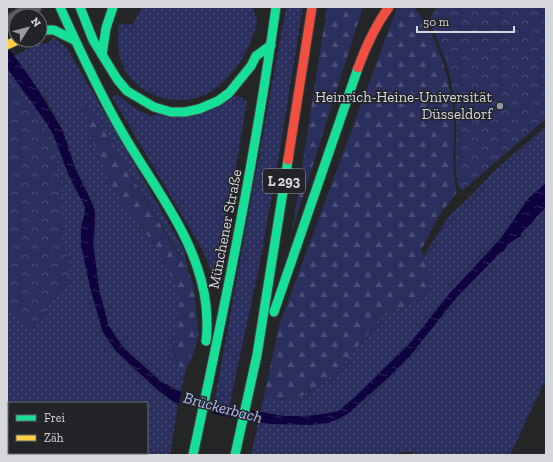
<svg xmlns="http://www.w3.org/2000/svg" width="553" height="462" viewBox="0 0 553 462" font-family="'Zilla Slab',serif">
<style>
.grass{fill:url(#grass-dots)}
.forest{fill:url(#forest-firs)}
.park{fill:url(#park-crowns)}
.water{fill:url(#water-ripples)}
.pier{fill:#242527}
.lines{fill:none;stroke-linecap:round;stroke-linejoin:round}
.street-casing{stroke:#424244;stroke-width:16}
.fast-casing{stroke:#424244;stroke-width:11}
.slow-casing{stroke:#424244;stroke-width:11}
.jam-casing{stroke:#424244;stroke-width:11}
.street{stroke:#5b5b5d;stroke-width:14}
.fast{stroke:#16e098;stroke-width:9}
.slow{stroke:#ffcf43;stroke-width:9}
.jam{stroke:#f24e42;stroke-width:9}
.poi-dot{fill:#98999b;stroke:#232428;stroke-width:1.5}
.labels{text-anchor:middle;stroke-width:3;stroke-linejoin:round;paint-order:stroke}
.shield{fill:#232428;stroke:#a0a1a5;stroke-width:1}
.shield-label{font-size:14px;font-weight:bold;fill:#d6d7da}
.poi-label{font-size:15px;fill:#d6d7da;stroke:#232428;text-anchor:end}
.street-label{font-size:15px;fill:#d6d7da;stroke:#232428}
.water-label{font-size:16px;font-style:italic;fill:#b2bcf8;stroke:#232428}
</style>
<defs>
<pattern id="grass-dots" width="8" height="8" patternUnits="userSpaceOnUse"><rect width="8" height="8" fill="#2b2f5d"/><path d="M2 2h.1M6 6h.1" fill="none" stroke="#494c74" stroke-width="1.8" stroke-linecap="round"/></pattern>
<pattern id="forest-firs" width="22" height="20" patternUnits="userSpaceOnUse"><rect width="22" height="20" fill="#2b2f5d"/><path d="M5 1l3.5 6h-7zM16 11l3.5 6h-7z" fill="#494c74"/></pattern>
<pattern id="park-crowns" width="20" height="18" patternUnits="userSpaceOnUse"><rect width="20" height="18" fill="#2b2f5d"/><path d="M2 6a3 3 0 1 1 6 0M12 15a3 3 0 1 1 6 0" fill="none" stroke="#494c74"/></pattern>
<pattern id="water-ripples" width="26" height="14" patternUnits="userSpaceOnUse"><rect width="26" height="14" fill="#0e033f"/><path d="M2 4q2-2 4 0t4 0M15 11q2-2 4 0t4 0" fill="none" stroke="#30275a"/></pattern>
</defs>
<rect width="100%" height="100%" fill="#242527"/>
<path class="grass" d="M142,7H254C253,15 257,15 257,21C257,25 255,30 254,33C246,56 232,78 212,91C184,109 143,99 126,72C117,57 117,40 119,24L129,25L133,24Z
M286,7H303L281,143L260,263L229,407L214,404Z
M53,37L67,48L184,250L199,335L190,364H188L198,331L180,255L101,126L139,226L155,245L170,270L180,300L178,329L172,351V364L186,369L181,392L159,380L150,372L126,350L112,332L108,324L99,289L93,242L94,237L95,216L94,207L76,170L62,129L47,102L14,56L40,43H49Z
M7,68L45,121L54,136L69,176L85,207V212L81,228L91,291L129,364L160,392L178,405L170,455H77L74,453H147V403H10L7,400Z
M117,94L131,106L150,116L238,96L247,101L232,191L215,282L209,265L202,249L112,97Z
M546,126V382L543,385L510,455H414L412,452H401L396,455H251L264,396L285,400L302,396L324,382L341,368L385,312L406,306L414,301L426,259L424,256L445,222L452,213L472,195L492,173Z"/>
<path class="forest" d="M327,7H363L292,231Z
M397,7H414C438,39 451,78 454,118C455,143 450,167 457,192L439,216L421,250L426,259L432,280L427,293L406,306L385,312L341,368L324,382L302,396L285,400L264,396L279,326Z
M84,104L101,126L189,272L194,287L198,331L186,369L172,364V351L178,329L180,300L170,271L155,245L121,202L107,177L89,131Z"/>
<path class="park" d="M437,7H546V119L463,190L459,188C453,166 457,142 456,119C454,80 445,53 428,20Z
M13,82C31,106 49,130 57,160L63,229L70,277L31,332L7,309V85Z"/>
<path class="water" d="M7,46L31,79L62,129L76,170L94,207L95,216L94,237L93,242L99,289L108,324L117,339L126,350L159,380L176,390L214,404L284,416H305L324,414L338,411L354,398L411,342L449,294L501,238L528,199L546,183V207L536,217L531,224L521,233V236L508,244L504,251L500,253L457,297L410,356L388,378L349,413L338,419L328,423L311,425L270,424L227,417L178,405L160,392L116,351L103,333L91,291L81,246V228L85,212V207L69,176L54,136L45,121L7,68Z"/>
<path class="pier" d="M182,390L214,402L212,416L178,407Z"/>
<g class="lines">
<defs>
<path id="street" d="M19,16L34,7
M7,24L16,18"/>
<path id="fast" d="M60,7C79,49 99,92 122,132C154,188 198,239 206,305C207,317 208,329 206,341
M80,7L93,40L117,79L127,91L154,107L171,112H185L199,109L218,101L229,93L251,66L256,56L271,45
M40,30H54L74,40
M102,55L106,28L113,7
M274,312L358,68
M193,455C225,306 255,158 276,7
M235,455L257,355L288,160"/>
<path id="slow" d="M7,45L18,40"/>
<path id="jam" d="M358,68C366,46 375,26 389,7
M288,160L312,7"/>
</defs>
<use href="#street" class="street-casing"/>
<use href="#fast" class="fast-casing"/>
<use href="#slow" class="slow-casing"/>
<use href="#jam" class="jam-casing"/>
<use href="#street" class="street"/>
<use href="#fast" class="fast"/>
<use href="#slow" class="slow"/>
<use href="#jam" class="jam"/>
</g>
<circle class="poi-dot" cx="500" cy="106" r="4"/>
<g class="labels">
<rect class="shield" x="263" y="169" width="42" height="24" rx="3"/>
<g class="shield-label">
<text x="284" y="186">L 293</text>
</g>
<g class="poi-label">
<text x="492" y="102">Heinrich-Heine-Universität<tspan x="492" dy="17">Düsseldorf</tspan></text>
</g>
<g class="street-label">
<text transform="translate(225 229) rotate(-79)" y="5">Münchener Straße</text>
</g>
<g class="water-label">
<text transform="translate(223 407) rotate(15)" y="6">Brückerbach</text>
</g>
</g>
<rect width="553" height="462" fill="none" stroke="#d6d7da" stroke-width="16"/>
<rect x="8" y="402" width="140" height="52" fill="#232428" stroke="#6b6c6f"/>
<rect x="16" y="415" width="20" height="6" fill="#16e098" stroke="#6b6c6f"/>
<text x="44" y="422" font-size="12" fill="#d6d7da">Frei</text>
<rect x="16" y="435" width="20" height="6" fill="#ffcf43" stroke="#6b6c6f"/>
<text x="44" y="442" font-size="12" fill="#d6d7da">Zäh</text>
<g transform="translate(28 28) rotate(54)"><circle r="19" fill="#232428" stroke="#6b6c6f"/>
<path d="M0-3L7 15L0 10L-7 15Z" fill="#98999b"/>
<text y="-6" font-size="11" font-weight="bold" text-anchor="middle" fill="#d6d7da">N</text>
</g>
<path d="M417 26v6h97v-6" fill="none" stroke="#d6d7da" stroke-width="2"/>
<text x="423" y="26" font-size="12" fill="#d6d7da" stroke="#232428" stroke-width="3" paint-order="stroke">50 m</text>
</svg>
